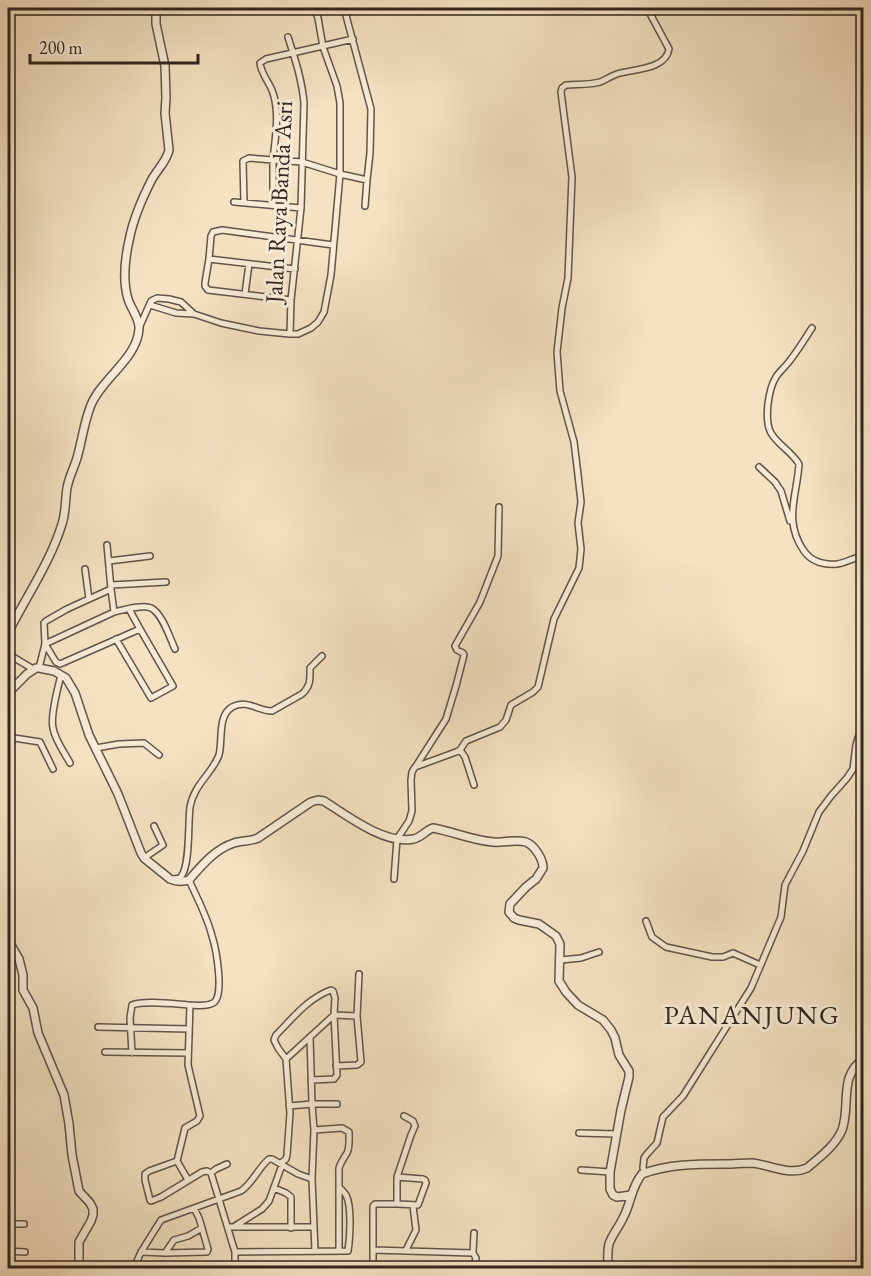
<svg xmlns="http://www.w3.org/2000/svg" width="871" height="1276" viewBox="0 0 871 1276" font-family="'EB Garamond',serif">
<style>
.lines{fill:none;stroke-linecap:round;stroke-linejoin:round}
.minor-casing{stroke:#625448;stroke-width:8}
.tertiary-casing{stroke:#625448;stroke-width:10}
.minor{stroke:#f8ecd7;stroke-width:5}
.tertiary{stroke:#f8ecd7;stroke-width:7}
.labels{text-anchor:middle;stroke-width:6;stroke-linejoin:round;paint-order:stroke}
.street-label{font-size:24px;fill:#312520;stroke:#f8ecd7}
.quarter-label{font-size:27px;letter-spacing:1.5px;fill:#312520;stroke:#f8ecd7}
</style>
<rect width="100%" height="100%" fill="#f4e2c2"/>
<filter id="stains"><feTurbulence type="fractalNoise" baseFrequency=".00333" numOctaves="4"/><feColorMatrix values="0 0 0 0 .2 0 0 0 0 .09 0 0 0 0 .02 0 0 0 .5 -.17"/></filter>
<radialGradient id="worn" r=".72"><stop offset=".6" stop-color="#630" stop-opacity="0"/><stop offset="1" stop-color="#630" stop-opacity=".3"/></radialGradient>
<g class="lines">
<defs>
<path id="minor" d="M288,37C295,59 302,80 304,103L301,208L291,300L290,334
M234,202L301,208
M244,203L243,161L249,158L273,160C275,139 280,114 273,93C270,83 261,74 260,63L266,59L353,39
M273,204V160L302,162L340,174V103L337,86L323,47L318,18L314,8
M365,206L367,180
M209,259L295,269
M245,294L249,264
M291,300L208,290L205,286V283L209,259L211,236L213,232L222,230L333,245
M150,305L176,313L194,314L221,323L259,331L290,334H298L311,328L318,322L324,312L331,275L340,174L367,180L370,153L371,109L344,8
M140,326L151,301L157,298L169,299L181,302L194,314
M812,328C804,340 797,352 788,363C784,368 779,372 776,377C768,390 764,420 771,433C778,445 792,452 799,464C797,496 783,521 804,551C811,561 823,565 837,564C846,563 854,557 864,556
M759,467L775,482L781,491L790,521
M109,561L150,556
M85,569L89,599
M111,585L166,582
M111,589L114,612L45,644L56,662L60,664L140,629L173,686L151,698L116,639
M129,609L140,629
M114,612C123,610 144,604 151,608C162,613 170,638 175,649
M8,654L33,669
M39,668L45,644L44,623L46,621L67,609L111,589L107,545
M61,675C58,687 50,716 53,728C55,740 64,752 70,763
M8,737L40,742L53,769
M96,748L119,744L144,743L159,755
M460,750L465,757L474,785
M416,766L446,719L456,686L464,655L463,653L457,650L455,646L480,602L498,556L499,507
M144,858L163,845L154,826
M174,879C179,878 180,879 182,875C190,864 188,822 190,807C194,784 212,774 219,755C223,741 217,716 232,707C247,699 258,711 272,711L302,694C311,686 310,679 310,668L322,656
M394,879L397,839L409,821L412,811L411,780L412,772L415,767L456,752L460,750L466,741L500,727L506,720L511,705L533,692L538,687L554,619L579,568L581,549L578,523L581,502L578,475L574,442L560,391L557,352L562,308L568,278L572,177L561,92L562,88L566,85C577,84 590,85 600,82C605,80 611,76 617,74C632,69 666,70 669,49L647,8
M646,921L652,937L666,947L712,957H723L733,953L760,965
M561,960L581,958L599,952
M98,1027L189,1029
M105,1052L188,1053
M132,1053L130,1018L132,1005C144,1000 175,1004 190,1005
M286,1059L334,1015L357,1016
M336,1066L357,1065L361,1062L357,1016L359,974
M289,1106L312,1104L310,1037
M314,1130L342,1128L349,1132C349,1138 350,1147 347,1153C344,1158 341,1162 339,1168V1251
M579,1133L616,1134
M177,1161L149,1171L145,1174V1180L150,1200L151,1201L161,1197L202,1172L207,1171L211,1173L235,1252V1268
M281,1163L286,1159L287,1155L290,1113L286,1059L278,1048L274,1040L276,1035C292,1019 308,998 331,990L333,991L335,998L334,1015L337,1075L334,1079L311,1080
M581,1170L610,1172
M211,1173L216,1169L227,1164
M645,1173L643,1168L644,1158L647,1154L657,1143L663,1117L683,1096L751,988L781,917L785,885L803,851L819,812L831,796L847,778L853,769L856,745L858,738L864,729
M397,1177L423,1179L425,1180L426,1183L418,1205L397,1204
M188,1180L177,1161L185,1128L197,1121L200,1116L188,1065L190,1005C196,1005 206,1007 213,1003C225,997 216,948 212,936C207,916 197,898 189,880
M274,1188L286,1193L291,1197V1228
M8,1224H24
M235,1226L262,1209L269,1201L282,1165
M228,1227H314
M373,1250L473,1253L476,1258L474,1268
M406,1250L416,1230L413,1206
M8,1251L25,1252
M315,1251L312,1179L314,1130L312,1104H337
M141,1252L165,1253L207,1252L208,1249L199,1218L194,1208
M235,1252L348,1251C350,1238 352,1206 346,1195C344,1192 341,1189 339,1187
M165,1253L174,1240L188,1236L202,1228
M473,1253L474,1233
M134,1268L141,1252L161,1220L241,1191C253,1183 258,1168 269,1159H272L298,1174L312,1179
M373,1268V1206L375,1204H397V1177L411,1135L415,1126L413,1121L404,1116"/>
<path id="tertiary" d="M8,633C26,597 50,563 62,524C66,512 65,500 67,488C69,477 74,468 77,458C82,441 84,422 91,405C102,378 137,359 139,329C140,319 131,309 128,299C122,279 125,257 130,236C134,217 142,199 151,181C156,171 167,161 169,150L165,113L166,98L165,66L156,24V8
M8,693L27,674L36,668H39L54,671L66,678L75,693L89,735L118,794L141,853L144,858L170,879C177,882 182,882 189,880C202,865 215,849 234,843C242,840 250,842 258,838L311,802L318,800L324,801C346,815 385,845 413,839C421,838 426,830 433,828C454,832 472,840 493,842C503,843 515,839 526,842C535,846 543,859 543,868L536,879L526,887L510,904L509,912L514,918L519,920L539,924L556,936L560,944L559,981L566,992L578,1005L603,1020L611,1030L615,1038L619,1055L629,1071V1077L621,1110L610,1172V1189L613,1195L617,1197L631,1195
M8,940L19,959L23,975V990L33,1008L38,1033L64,1095L69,1124L72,1155L79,1191L90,1203L93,1209V1215L91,1221L79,1242V1268
M608,1268C608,1261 607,1252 609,1244C612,1235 619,1227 623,1218C631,1204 631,1187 642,1174C668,1164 697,1164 725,1164C734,1164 743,1163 752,1163C771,1165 789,1176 807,1168C819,1158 836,1145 842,1130C851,1106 838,1075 864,1059"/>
</defs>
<use href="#minor" class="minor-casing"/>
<use href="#tertiary" class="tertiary-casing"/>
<use href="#minor" class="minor"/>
<use href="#tertiary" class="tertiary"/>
</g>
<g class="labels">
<g class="street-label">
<text transform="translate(279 202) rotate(-87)" y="8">Jalan Raya Banda Asri</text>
</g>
<g class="quarter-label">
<text x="752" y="1024">PANANJUNG</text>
</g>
</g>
<rect width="871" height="1276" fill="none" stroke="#f4e2c2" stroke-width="30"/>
<rect x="9" y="9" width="853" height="1258" fill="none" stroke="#312520" stroke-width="3"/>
<rect x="15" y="15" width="841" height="1246" fill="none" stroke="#312520" stroke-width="1.5"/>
<path d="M30 54v9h168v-9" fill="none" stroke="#312520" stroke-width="3"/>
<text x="39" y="54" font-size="18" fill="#312520" stroke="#f8ecd7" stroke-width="4.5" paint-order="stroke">200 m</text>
<rect width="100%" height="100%" filter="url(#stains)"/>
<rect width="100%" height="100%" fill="url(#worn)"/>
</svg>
